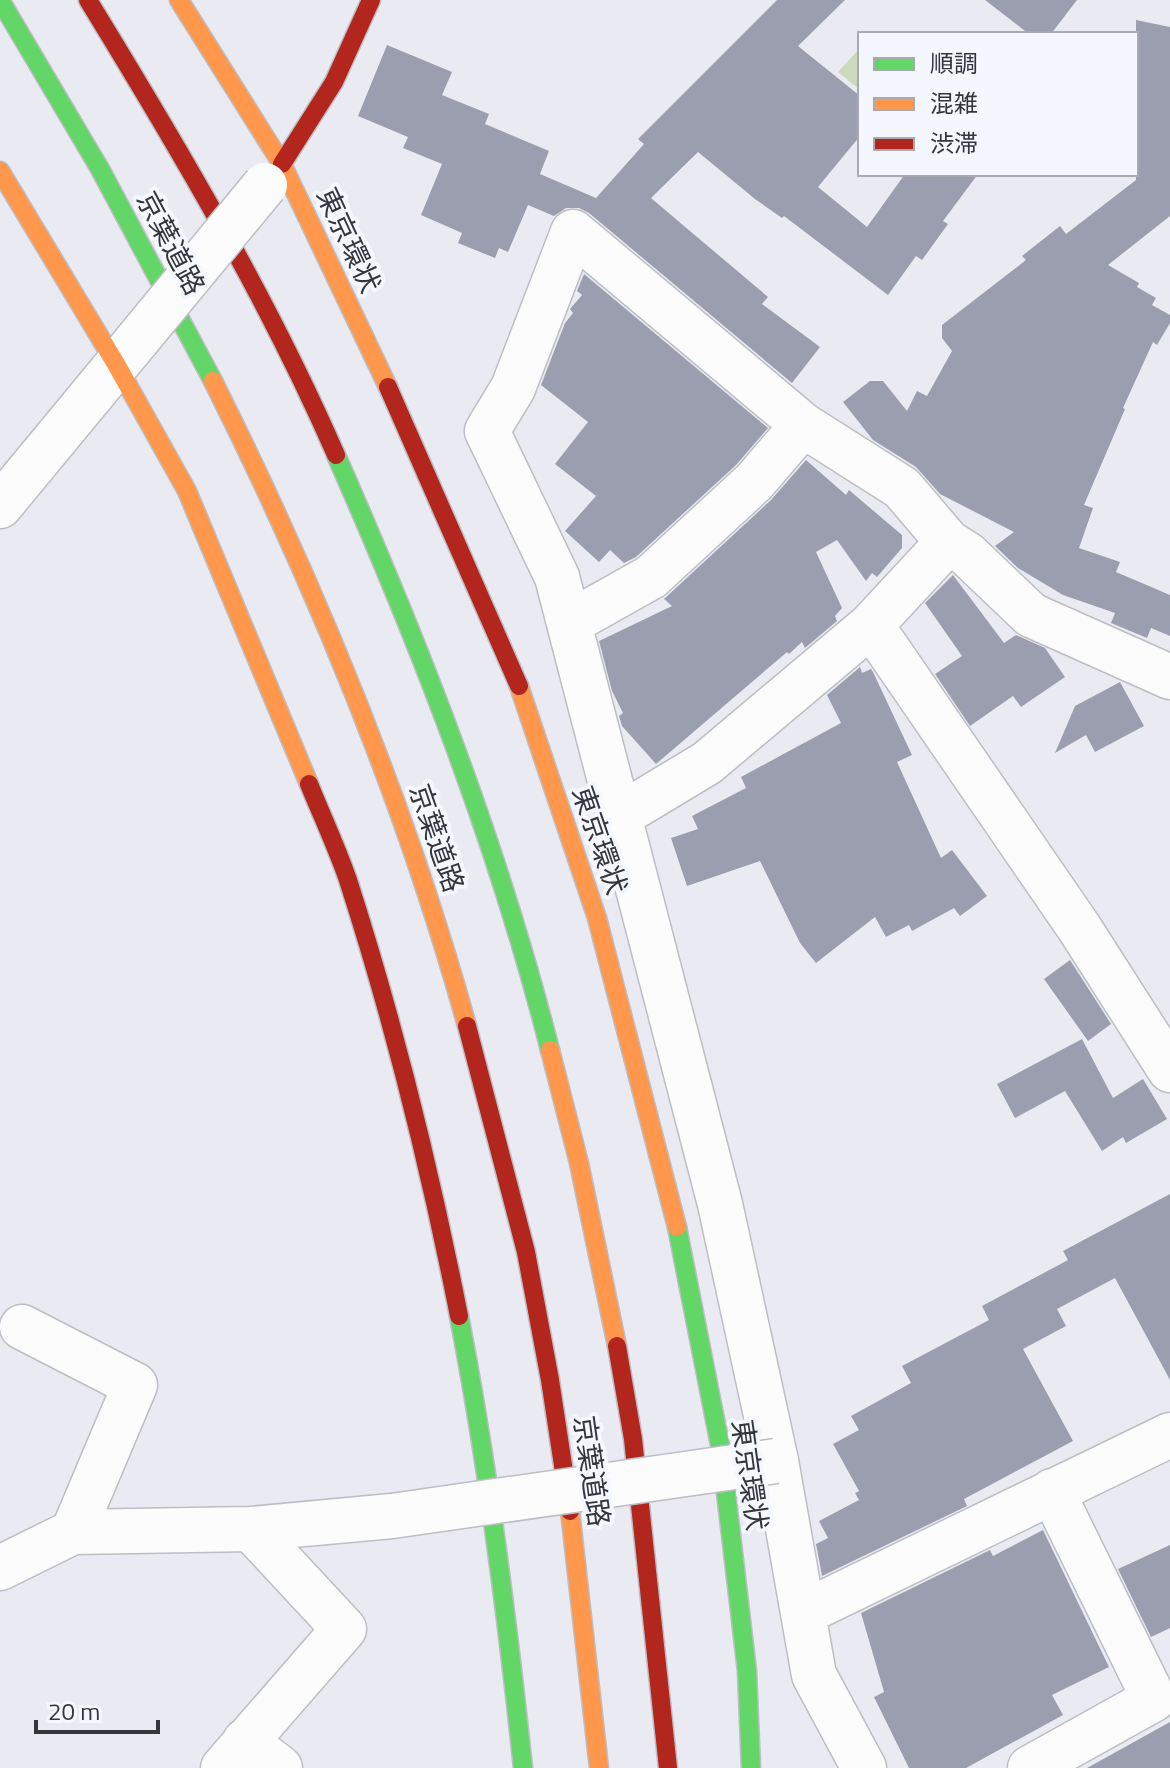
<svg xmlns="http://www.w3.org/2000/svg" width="1170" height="1768" viewBox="0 0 1170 1768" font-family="'Titillium Web','Noto Sans JP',sans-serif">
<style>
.park{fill:#cbd9bd}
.building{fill:#9b9eae}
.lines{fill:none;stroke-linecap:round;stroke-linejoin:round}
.street-casing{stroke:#bdbec3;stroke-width:47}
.fast-casing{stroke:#bdbec3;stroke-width:21}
.slow-casing{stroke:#bdbec3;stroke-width:21}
.jam-casing{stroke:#bdbec3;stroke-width:21}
.street{stroke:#fcfcfd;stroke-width:44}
.fast{stroke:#63d668;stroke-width:18}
.slow{stroke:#ff974d;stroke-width:18}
.jam{stroke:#b3261e;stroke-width:18}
.street-bridge-casing{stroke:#bdbec3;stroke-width:47;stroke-linecap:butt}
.street-bridge{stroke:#fcfcfd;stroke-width:44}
.labels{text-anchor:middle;stroke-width:8;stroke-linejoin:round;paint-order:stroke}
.street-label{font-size:28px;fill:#34363a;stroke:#f5f7fe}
</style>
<rect width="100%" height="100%" fill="#eaebf2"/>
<path class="park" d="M860,48V90L838,72Z"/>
<path class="building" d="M777,0H845L798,46L860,96V136L818,187L867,227L905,174H978L943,221L948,224L922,260L916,256L888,295L784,216L782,218L755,199L698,152L651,198L768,297L762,304L820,347L792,383L589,213L579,208H566L554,216L528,205L508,252L499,248L495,258L458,243L462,233L421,215L442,164L403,148L408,137L358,116L387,45L452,72L442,95L489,114L485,124L549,151L540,174L596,198L644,144L638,139Z
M985,0H1077L1051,34H1029Z
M1136,20L1170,27V216L1108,265L1139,283L1137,287L1156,298L1152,305L1170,315V323L1157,345L1153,342L1123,408L1125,409L1084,505L1093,508L1079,548L1120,562L1116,572L1170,595V636L1151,628L1147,638L1111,623L1115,613L1063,595L1018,568L995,546L1014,532L940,494L916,467L873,440L843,402L870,381H883L907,411L917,391L927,396L952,351L942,338V325L1026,260L1022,256L1060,226L1066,234L1136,180Z
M584,274L768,428L736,465L636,557L624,563L610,550L599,562L565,531L596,496L555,464L588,422L541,385L565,323L573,313L570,309L582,295L577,291Z
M806,460L846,495L849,490L902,535V548L877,577L872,573L866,581L837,540L816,552L842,608L835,616L837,621L805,648L802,642L789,654L787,652L656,764L622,726L619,716L623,713L612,691L599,641L672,606L664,599L771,500Z
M953,575L1004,643L1016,635L1045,648L1065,677L1021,707L1013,696L970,726L935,674L962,656L925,603Z
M860,667L862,673L871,669L873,672L912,755L897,762L941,858L952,850L987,896L960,916L954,908L912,931L909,925L886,937L875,917L816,963L800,943L760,861L687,886L671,838L698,829L692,816L746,788L741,777L841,723L827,695Z
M1120,682L1144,726L1095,752L1086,735L1055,753L1075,706Z
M1070,960L1111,1024L1088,1041L1044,979Z
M1082,1039L1113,1098L1143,1079L1167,1119L1126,1143L1123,1137L1102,1151L1065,1091L1015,1118L997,1084Z
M1170,1194V1380L1115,1278L1057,1309L1066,1326L1023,1349L1073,1441L964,1499L967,1506L822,1576L816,1544L828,1538L819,1521L859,1500L855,1493L859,1491L833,1444L859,1430L851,1416L911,1383L902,1366L989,1320L982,1306L1068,1260L1063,1251Z
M1043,1530L1109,1667L1052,1695L1063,1715L966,1768H909L874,1697L884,1692L861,1613L990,1550L993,1556Z
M1170,1545V1628L1151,1637L1118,1569Z
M1170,1722V1768H1087Z"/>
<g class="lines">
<defs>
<path id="street" d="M0,506L138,339
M948,542L871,625L1080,929L1170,1070
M569,623L651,577L754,482L803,425
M619,816L707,763L871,625
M22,1327L135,1385L73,1532
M0,1568L73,1532L251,1529L392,1516
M803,1613L1170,1435
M245,1741L280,1768
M223,1768L344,1629L251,1529
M864,1768L814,1675L776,1461L720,1204L557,577L487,431L513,388L573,232L803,425L902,488L948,542L967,554L1031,615L1170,677
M1030,1768L1154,1699L1052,1491"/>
<path id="fast" d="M0,0L100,169L213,381
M336,455C421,648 498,845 550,1050
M677,1227L721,1450L747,1671L751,1768
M459,1316C488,1465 507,1616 523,1768"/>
<path id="slow" d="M179,0L282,164L388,387
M0,171L116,364L187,491L309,784
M213,381C317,589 405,802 467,1026
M519,686L597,918L677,1227
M550,1050L579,1163L617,1346
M570,1511L599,1768"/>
<path id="jam" d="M88,0C178,147 267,297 336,455
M282,164L334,82L371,0
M388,387L519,686
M309,784C322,816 337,848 348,880C394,1023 430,1169 459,1316
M467,1026L526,1252L550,1380L570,1511
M617,1346L633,1439L668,1768"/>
</defs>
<use href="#street" class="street-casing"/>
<use href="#fast" class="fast-casing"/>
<use href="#slow" class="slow-casing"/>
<use href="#jam" class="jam-casing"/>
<use href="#street" class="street"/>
<use href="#fast" class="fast"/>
<use href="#slow" class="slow"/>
<use href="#jam" class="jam"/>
<defs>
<path id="street-bridge" d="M138,339L265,185
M392,1516L776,1461"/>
</defs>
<use href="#street-bridge" class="street-bridge-casing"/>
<use href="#street-bridge" class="street-bridge"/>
</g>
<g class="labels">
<g class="street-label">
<text transform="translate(349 240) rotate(65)" y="10">東京環状</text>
<text transform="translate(171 243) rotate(62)" y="10">京葉道路</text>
<text transform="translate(437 838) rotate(71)" y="10">京葉道路</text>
<text transform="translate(600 840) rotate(71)" y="10">東京環状</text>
<text transform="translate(592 1471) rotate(82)" y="10">京葉道路</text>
<text transform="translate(750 1475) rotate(82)" y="10">東京環状</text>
</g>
</g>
<rect x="858" y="32" width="280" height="144" fill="#f5f7fe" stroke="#a8aab0" stroke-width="2"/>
<rect x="874" y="58" width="40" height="12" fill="#63d668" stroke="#a8aab0" stroke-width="2"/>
<text x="930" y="72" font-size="24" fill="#34363a">順調</text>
<rect x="874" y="98" width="40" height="12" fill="#ff974d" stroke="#a8aab0" stroke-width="2"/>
<text x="930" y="112" font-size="24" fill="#34363a">混雑</text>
<rect x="874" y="138" width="40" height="12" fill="#b3261e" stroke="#a8aab0" stroke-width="2"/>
<text x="930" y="152" font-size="24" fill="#34363a">渋滞</text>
<path d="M36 1720v12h122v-12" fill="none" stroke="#34363a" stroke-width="4"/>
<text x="48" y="1720" font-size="24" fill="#34363a" stroke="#f5f7fe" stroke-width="6" paint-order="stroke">20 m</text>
</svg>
